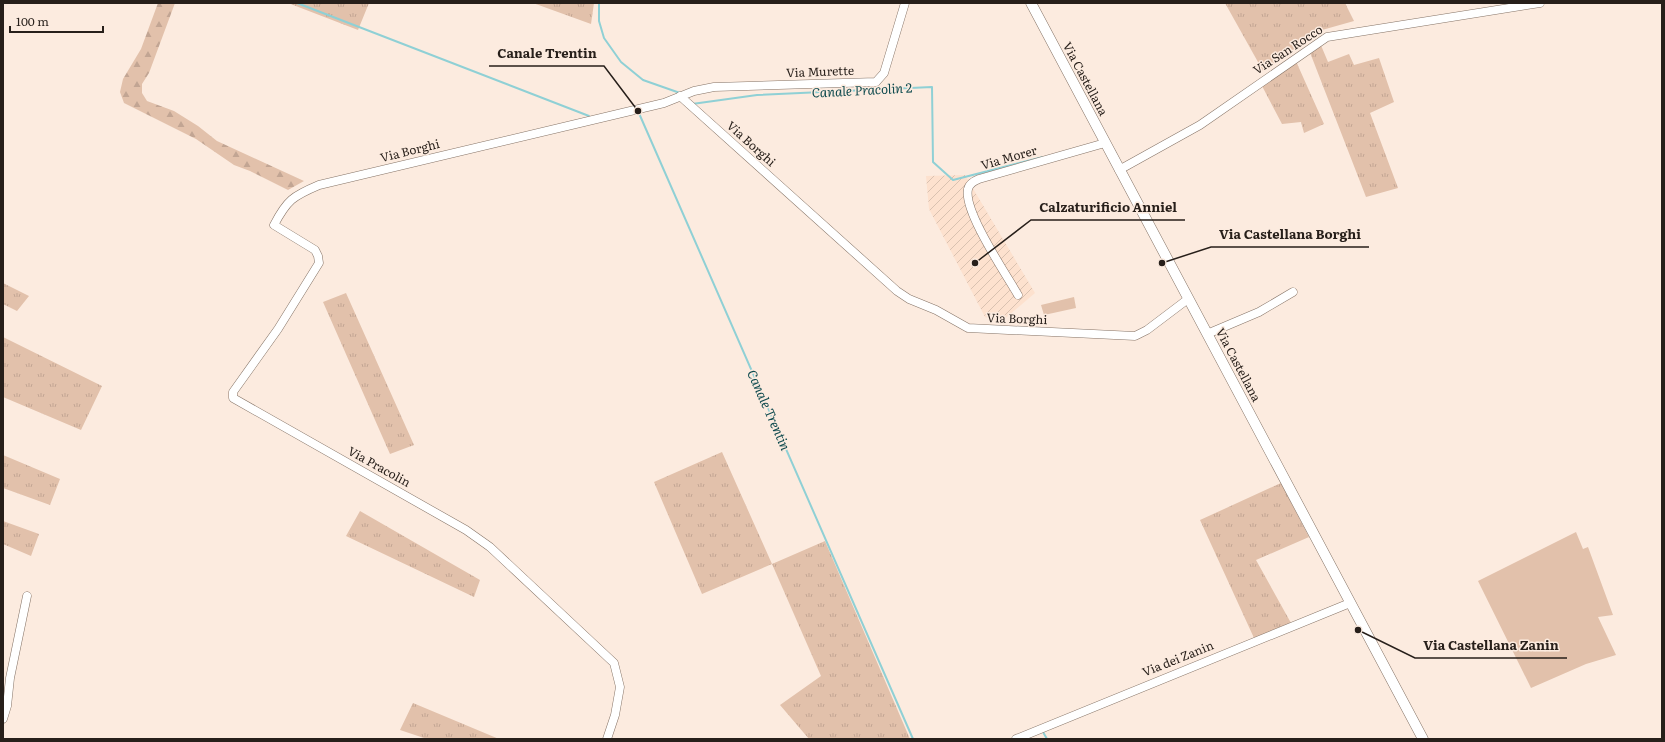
<svg xmlns="http://www.w3.org/2000/svg" width="1665" height="742" viewBox="0 0 1665 742" font-family="Literata,serif">
<style>
.industrial{fill:url(#industrial-furrows)}
.grass{fill:url(#grass-tufts)}
.forest{fill:url(#forest-firs)}
.garden{fill:#e2c1ab}
.lines{fill:none;stroke-linecap:round;stroke-linejoin:round}
.stream{stroke:#8fd0d5;stroke-width:2}
.minor-casing{stroke:#857366;stroke-width:9}
.major-casing{stroke:#857366;stroke-width:11}
.minor{stroke:#fff;stroke-width:8}
.major{stroke:#fff;stroke-width:10}
.labels{text-anchor:middle;stroke-width:3;stroke-linejoin:round;paint-order:stroke}
.street-label{font-size:12px;fill:#271f1a;stroke:#fcebdf}
.water-label{font-size:13px;font-style:italic;fill:#104b4f;stroke:#fcebdf}
.leader{fill:none;stroke:#271f1a;stroke-width:1.5}
.callout-dot{fill:#271f1a;stroke:#fcebdf;stroke-width:1.5}
.callout-label{font-size:13px;text-anchor:middle;font-weight:bold;fill:#271f1a;stroke:#fcebdf;stroke-width:3;stroke-linejoin:round;paint-order:stroke}
</style>
<defs>
<pattern id="industrial-furrows" width="10" height="10" patternUnits="userSpaceOnUse"><rect width="10" height="10" fill="#fde1ce"/><path d="M-1 1l2-2M0 10L10 0M9 11l2-2" fill="none" stroke="#d9c1b0"/></pattern>
<pattern id="grass-tufts" width="24" height="20" patternUnits="userSpaceOnUse"><rect width="24" height="20" fill="#e2c1ab"/><path d="M3 7l-1-3M5 7V3M7 7l1-3M15 17l-1-3M17 17v-4M19 17l1-3" fill="none" stroke="#c2a593"/></pattern>
<pattern id="forest-firs" width="22" height="20" patternUnits="userSpaceOnUse"><rect width="22" height="20" fill="#e2c1ab"/><path d="M5 1l3.5 6h-7zM16 11l3.5 6h-7z" fill="#c2a593"/></pattern>
</defs>
<rect width="100%" height="100%" fill="#fcebdf"/>
<path class="industrial" d="M965,175L1035,293L1001,322L985,317L929,209L926,176Z"/>
<path class="grass" d="M288,3H369L358,30Z
M533,3H594L591,24Z
M1225,3H1345L1354,21L1322,30L1263,71Z
M1320,43L1328,62L1349,54L1354,65L1379,58L1394,102L1370,113L1398,188L1366,197L1309,50Z
M1295,59L1324,124L1304,133L1301,122L1282,124L1261,84Z
M3,283L29,296L17,311L3,304Z
M346,293L414,445L390,454L323,302Z
M3,337L102,386L81,430L3,397Z
M722,452L772,564L825,541L910,739H809L780,705L821,676L772,564L702,594L654,482Z
M3,455L60,479L50,505L3,488Z
M1281,483L1309,537L1256,560L1291,623L1254,638L1200,520Z
M360,511L480,580L474,597L346,536Z
M3,521L39,534L31,556L3,544Z
M413,703L499,739H427L400,730Z"/>
<path class="forest" d="M158,3H175L149,73L142,84V93L147,101L174,111L198,126L217,141L304,181L288,190L250,171L234,165L196,139L124,103L120,92L123,79L141,49Z"/>
<path class="garden" d="M1074,297L1076,308L1044,315L1041,305Z
M1576,532L1583,549L1588,547L1613,615L1598,617L1616,655L1586,664L1531,688L1478,581Z"/>
<g class="lines">
<path class="stream" d="M297,3L589,116L590,119
M599,3V21L604,38L621,62L643,80L680,93
M692,104L757,95L932,87L933,162L953,180L1043,157
M638,111L913,739
M1043,732L1047,739"/>
<defs>
<path id="minor" d="M680,96L897,291L909,299L936,310L968,328L1135,336L1147,330L1188,299
M1119,170L1200,125L1327,37L1540,3
M1018,295C1006,274 963,211 968,189C969,184 974,181 979,179L1105,143
M1207,334L1259,312L1293,292
M3,719L7,706L10,678L27,596
M607,739L615,715L620,687L614,663L490,547L466,530L233,398V392L278,329L319,263L318,256L315,250L274,225C287,200 293,196 319,185L664,103L694,91L714,87L876,82L884,73L905,3
M1016,739L1350,603"/>
<path id="major" d="M1031,3L1423,739"/>
</defs>
<use href="#minor" class="minor-casing"/>
<use href="#major" class="major-casing"/>
<use href="#minor" class="minor"/>
<use href="#major" class="major"/>
</g>
<g class="labels">
<g class="street-label">
<text transform="translate(1288 50) rotate(-33)" y="4">Via San Rocco</text>
<text transform="translate(820 72) rotate(-2)" y="4">Via Murette</text>
<text transform="translate(1085 79) rotate(62)" y="4">Via Castellana</text>
<text transform="translate(751 144) rotate(42)" y="4">Via Borghi</text>
<text transform="translate(410 151) rotate(-14)" y="4">Via Borghi</text>
<text transform="translate(1009 158) rotate(-16)" y="4">Via Morer</text>
<text transform="translate(1017 319) rotate(2)" y="4">Via Borghi</text>
<text transform="translate(1238 365) rotate(62)" y="4">Via Castellana</text>
<text transform="translate(379 467) rotate(29)" y="4">Via Pracolin</text>
<text transform="translate(1178 659) rotate(-22)" y="4">Via dei Zanin</text>
</g>
<g class="water-label">
<text transform="translate(862 90) rotate(-3)" y="5">Canale Pracolin 2</text>
<text transform="translate(769 410) rotate(66)" y="5">Canale Trentin</text>
</g>
</g>
<path class="leader" d="M638 111L604 66H489M975 263L1031 220H1185M1162 263L1211 247H1369M1358 630L1415 658H1567"/>
<g class="callout-dot">
<circle cx="638" cy="111" r="4"/>
<circle cx="975" cy="263" r="4"/>
<circle cx="1162" cy="263" r="4"/>
<circle cx="1358" cy="630" r="4"/>
</g>
<g class="callout-label">
<text x="547" y="58">Canale Trentin</text>
<text x="1108" y="212">Calzaturificio Anniel</text>
<text x="1290" y="239">Via Castellana Borghi</text>
<text x="1491" y="650">Via Castellana Zanin</text>
</g>
<rect width="1665" height="742" fill="none" stroke="#271f1a" stroke-width="8"/>
<path d="M10 26v6h93v-6" fill="none" stroke="#271f1a" stroke-width="2"/>
<text x="16" y="26" font-size="12" fill="#271f1a" stroke="#fcebdf" stroke-width="3" paint-order="stroke">100 m</text>
</svg>
